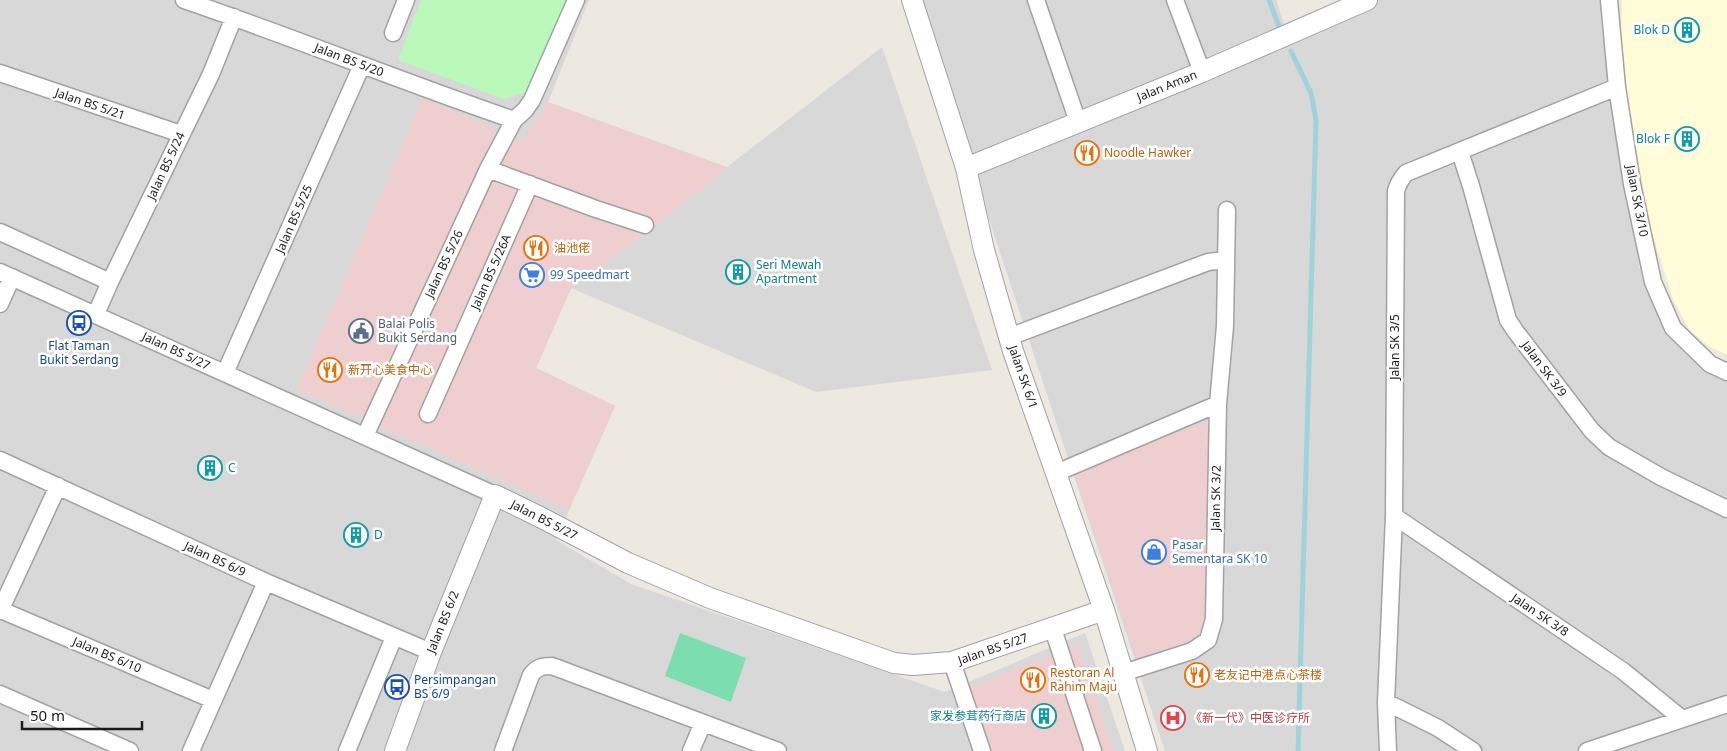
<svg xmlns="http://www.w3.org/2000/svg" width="1727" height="751" viewBox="0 0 1727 751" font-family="'Noto Sans','Noto Sans SC',sans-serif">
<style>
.residential{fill:#d9d8d8}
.commercial{fill:#eececf}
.education{fill:#fffcd7}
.park{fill:#bbf9bb}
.pitch{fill:#7cddb1}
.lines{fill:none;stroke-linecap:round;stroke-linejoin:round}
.stream{stroke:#a0d2db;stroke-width:5}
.minor-casing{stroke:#a2a2a2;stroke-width:19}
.tertiary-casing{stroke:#a2a2a2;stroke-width:22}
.minor{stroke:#fff;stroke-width:16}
.tertiary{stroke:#fff;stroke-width:20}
.labels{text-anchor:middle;stroke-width:5;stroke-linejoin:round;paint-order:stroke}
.culture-label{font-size:12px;fill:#0d838f;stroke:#fff;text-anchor:end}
.street-label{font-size:12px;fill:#1b1b1b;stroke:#fff}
.food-label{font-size:12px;fill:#c56008;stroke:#fff;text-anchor:start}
.shop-label{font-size:12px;fill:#366cbe;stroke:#fff;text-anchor:start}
.service-label{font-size:12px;fill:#4e5e75;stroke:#fff;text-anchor:start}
.transit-label{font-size:12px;fill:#164399;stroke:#fff}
.health-label{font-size:12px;fill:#be3a42;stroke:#fff;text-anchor:start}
</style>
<rect width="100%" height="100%" fill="#ede8e0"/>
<path class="residential" d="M0,0H589L548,102L727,167L882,47L992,370L816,392L571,288L536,368L615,406L556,540L631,584L945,692L1085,633L1125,751H0Z
M914,0H1276L1286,30L1355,0H1608L1639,267L1667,329L1727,376V751H1165L972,168Z"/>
<path class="commercial" d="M423,98L523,140L548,102L727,168L643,235L571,288L536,368L615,406L569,510L297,389Z
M1212,420L1204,634L1190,647L1138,663L1073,471Z
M1078,645L1113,751H990L970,687Z"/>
<path class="education" d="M1622,0H1727V355L1708,346L1689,329L1673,299L1652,233L1622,74L1620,57Z"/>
<path class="park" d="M421,0H569L533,90L504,99L398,60Z"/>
<path class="pitch" d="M680,633L746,658L731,702L665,676Z"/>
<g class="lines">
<path class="stream" d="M1269,0L1280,29
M1291,51L1311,93L1316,120L1298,751"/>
<defs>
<path id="minor" d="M184,0C295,38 403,82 514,120
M1036,0L1078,122
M1175,0L1202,72
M1609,0L1617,87L1632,184L1653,282L1673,328L1710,364L1727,372
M393,33L406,0
M0,73L181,134
M1460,152L1471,186L1508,320L1516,332L1592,431L1609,447L1661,477L1727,509
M488,169L596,209L645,225
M0,232L110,282
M0,272L495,495
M0,304L12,277
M96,314L110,282L211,74L234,17
M1009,337L1208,262L1217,261L1226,263
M225,373L362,65
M428,414L530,184
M365,436L488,169L514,120L525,110L532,100L576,0
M0,460L266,582L431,652
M1056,473L1218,404
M1394,516L1623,671L1681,718
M1,610L213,700
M0,611L58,486
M1053,629L1093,751
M952,662L982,751
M1123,673L1192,651L1208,640L1214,619L1218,404L1225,326L1227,210
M0,694L130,751
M1386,702L1438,728L1473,751
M191,751L266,582
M347,751L394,637
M503,751L531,675C537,667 542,666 552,666L778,751
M691,751L703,723
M1388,751L1386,702L1394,516L1396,191C1398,183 1401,179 1406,173L1617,87
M1587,751L1727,704"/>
<path id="tertiary" d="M912,0L966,168L984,250L1013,351L1104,610L1147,751
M966,168L1202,72L1367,0
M395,751L431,652L495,495L542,518L628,563L710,598L894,663L913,665L952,662L1104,610"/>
</defs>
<use href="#minor" class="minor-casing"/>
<use href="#tertiary" class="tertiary-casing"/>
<use href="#minor" class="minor"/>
<use href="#tertiary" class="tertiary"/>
</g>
<defs>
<symbol id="building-ring" viewBox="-11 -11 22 22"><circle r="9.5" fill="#fff" stroke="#0f9aa8" stroke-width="1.5"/><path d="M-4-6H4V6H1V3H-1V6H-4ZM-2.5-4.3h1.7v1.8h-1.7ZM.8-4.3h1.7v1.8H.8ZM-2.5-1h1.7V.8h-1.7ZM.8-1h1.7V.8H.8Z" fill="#0f9aa8"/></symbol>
<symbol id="restaurant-ring" viewBox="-11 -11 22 22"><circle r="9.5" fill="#fff" stroke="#e8710a" stroke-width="1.5"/><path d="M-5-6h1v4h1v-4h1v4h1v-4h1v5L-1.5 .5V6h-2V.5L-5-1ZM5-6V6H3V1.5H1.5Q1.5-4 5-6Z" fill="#e8710a"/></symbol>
<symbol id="supermarket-ring" viewBox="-11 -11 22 22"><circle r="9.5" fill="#fff" stroke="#3f7fe0" stroke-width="1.5"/><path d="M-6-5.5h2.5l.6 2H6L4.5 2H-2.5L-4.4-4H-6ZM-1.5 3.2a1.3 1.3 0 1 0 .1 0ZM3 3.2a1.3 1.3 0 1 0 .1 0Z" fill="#3f7fe0"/></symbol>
<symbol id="bus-ring" viewBox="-11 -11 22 22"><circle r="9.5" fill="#fff" stroke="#1a4fb4" stroke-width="1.5"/><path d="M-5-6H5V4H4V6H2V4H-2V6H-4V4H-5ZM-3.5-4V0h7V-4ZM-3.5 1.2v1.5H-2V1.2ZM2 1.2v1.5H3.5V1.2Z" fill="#1a4fb4"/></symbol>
<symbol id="civic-ring" viewBox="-11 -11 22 22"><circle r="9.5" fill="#fff" stroke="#5c6f8a" stroke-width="1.5"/><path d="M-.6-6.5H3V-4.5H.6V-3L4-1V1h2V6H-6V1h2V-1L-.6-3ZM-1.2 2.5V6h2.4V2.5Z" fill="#5c6f8a"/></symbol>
<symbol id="shop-ring" viewBox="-11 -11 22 22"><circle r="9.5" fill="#fff" stroke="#3f7fe0" stroke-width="1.5"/><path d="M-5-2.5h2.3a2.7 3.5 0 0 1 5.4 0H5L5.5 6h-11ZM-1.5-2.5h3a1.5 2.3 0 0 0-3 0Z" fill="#3f7fe0"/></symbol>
<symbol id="hospital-ring" viewBox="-11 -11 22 22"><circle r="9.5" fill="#fff" stroke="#e0444e" stroke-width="1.5"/><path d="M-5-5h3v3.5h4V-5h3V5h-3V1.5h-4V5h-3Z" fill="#e0444e"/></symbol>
</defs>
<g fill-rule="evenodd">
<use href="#building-ring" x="1673" y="16" width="28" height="28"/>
<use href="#building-ring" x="1673" y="125" width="28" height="28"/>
<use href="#restaurant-ring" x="1073" y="139" width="28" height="28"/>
<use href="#restaurant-ring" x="522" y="234" width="28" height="28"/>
<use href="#building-ring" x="724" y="258" width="28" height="28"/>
<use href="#supermarket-ring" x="518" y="261" width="28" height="28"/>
<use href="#bus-ring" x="65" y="309" width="28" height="28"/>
<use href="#civic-ring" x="347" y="317" width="28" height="28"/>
<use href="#restaurant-ring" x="316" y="356" width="28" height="28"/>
<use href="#building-ring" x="196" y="454" width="28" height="28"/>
<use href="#building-ring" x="342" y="521" width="28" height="28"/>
<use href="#shop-ring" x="1140" y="538" width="28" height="28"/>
<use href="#restaurant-ring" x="1183" y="661" width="28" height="28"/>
<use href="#restaurant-ring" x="1019" y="666" width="28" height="28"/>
<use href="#bus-ring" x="383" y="673" width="28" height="28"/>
<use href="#building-ring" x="1030" y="702" width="28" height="28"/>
<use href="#hospital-ring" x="1159" y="704" width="28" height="28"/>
</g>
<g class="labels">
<g class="culture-label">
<text x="1670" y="34">Blok D</text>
<text x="1670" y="143">Blok F</text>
<text x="756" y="269" text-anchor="start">Seri Mewah<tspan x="756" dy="14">Apartment</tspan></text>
<text x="228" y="472" text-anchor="start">C</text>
<text x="374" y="539" text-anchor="start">D</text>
<text x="1026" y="720">家发参茸药行商店</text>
</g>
<g class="street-label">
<text transform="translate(349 60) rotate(21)" y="4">Jalan BS 5/20</text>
<text transform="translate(1167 86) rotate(-22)" y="4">Jalan Aman</text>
<text transform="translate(90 104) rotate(19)" y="4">Jalan BS 5/21</text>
<text transform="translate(166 166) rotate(-65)" y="4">Jalan BS 5/24</text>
<text transform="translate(1637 201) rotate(79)" y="4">Jalan SK 3/10</text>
<text transform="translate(294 219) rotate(-66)" y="4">Jalan BS 5/25</text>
<text transform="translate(444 264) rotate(-65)" y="4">Jalan BS 5/26</text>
<text transform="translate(491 272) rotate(-66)" y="4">Jalan BS 5/26A</text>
<text transform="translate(1395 347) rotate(-90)" y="4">Jalan SK 3/5</text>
<text transform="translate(176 351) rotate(25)" y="4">Jalan BS 5/27</text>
<text transform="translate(1544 369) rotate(53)" y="4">Jalan SK 3/9</text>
<text transform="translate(1023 377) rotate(71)" y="4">Jalan SK 6/1</text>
<text transform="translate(1216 498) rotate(-89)" y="4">Jalan SK 3/2</text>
<text transform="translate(544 520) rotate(27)" y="4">Jalan BS 5/27</text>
<text transform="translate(215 559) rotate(25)" y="4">Jalan BS 6/9</text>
<text transform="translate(1540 615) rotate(34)" y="4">Jalan SK 3/8</text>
<text transform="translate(443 622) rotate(-68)" y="4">Jalan BS 6/2</text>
<text transform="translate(993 649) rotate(-19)" y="4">Jalan BS 5/27</text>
<text transform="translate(107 655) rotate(23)" y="4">Jalan BS 6/10</text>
</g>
<g class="food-label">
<text x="1104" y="157">Noodle Hawker</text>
<text x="554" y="252">油池佬</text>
<text x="348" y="374">新开心美食中心</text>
<text x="1050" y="677">Restoran Al<tspan x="1050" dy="14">Rahim Maju</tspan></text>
<text x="1214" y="679">老友记中港点心茶楼</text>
</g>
<g class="shop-label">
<text x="550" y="279">99 Speedmart</text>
<text x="1172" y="549">Pasar<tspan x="1172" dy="14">Sementara SK 10</tspan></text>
</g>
<g class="service-label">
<text x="378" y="328">Balai Polis<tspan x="378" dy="14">Bukit Serdang</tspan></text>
</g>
<g class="transit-label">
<text x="79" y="350">Flat Taman<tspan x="79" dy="14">Bukit Serdang</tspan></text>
<text x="414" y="684" text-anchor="start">Persimpangan<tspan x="414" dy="14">BS 6/9</tspan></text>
</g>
<g class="health-label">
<text x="1190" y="722">《新一代》中医诊疗所</text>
</g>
</g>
<path d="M22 721v8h120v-8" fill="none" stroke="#1b1b1b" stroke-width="2.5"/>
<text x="30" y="721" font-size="15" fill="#1b1b1b" stroke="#ffffff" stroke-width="4" paint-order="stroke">50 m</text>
</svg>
